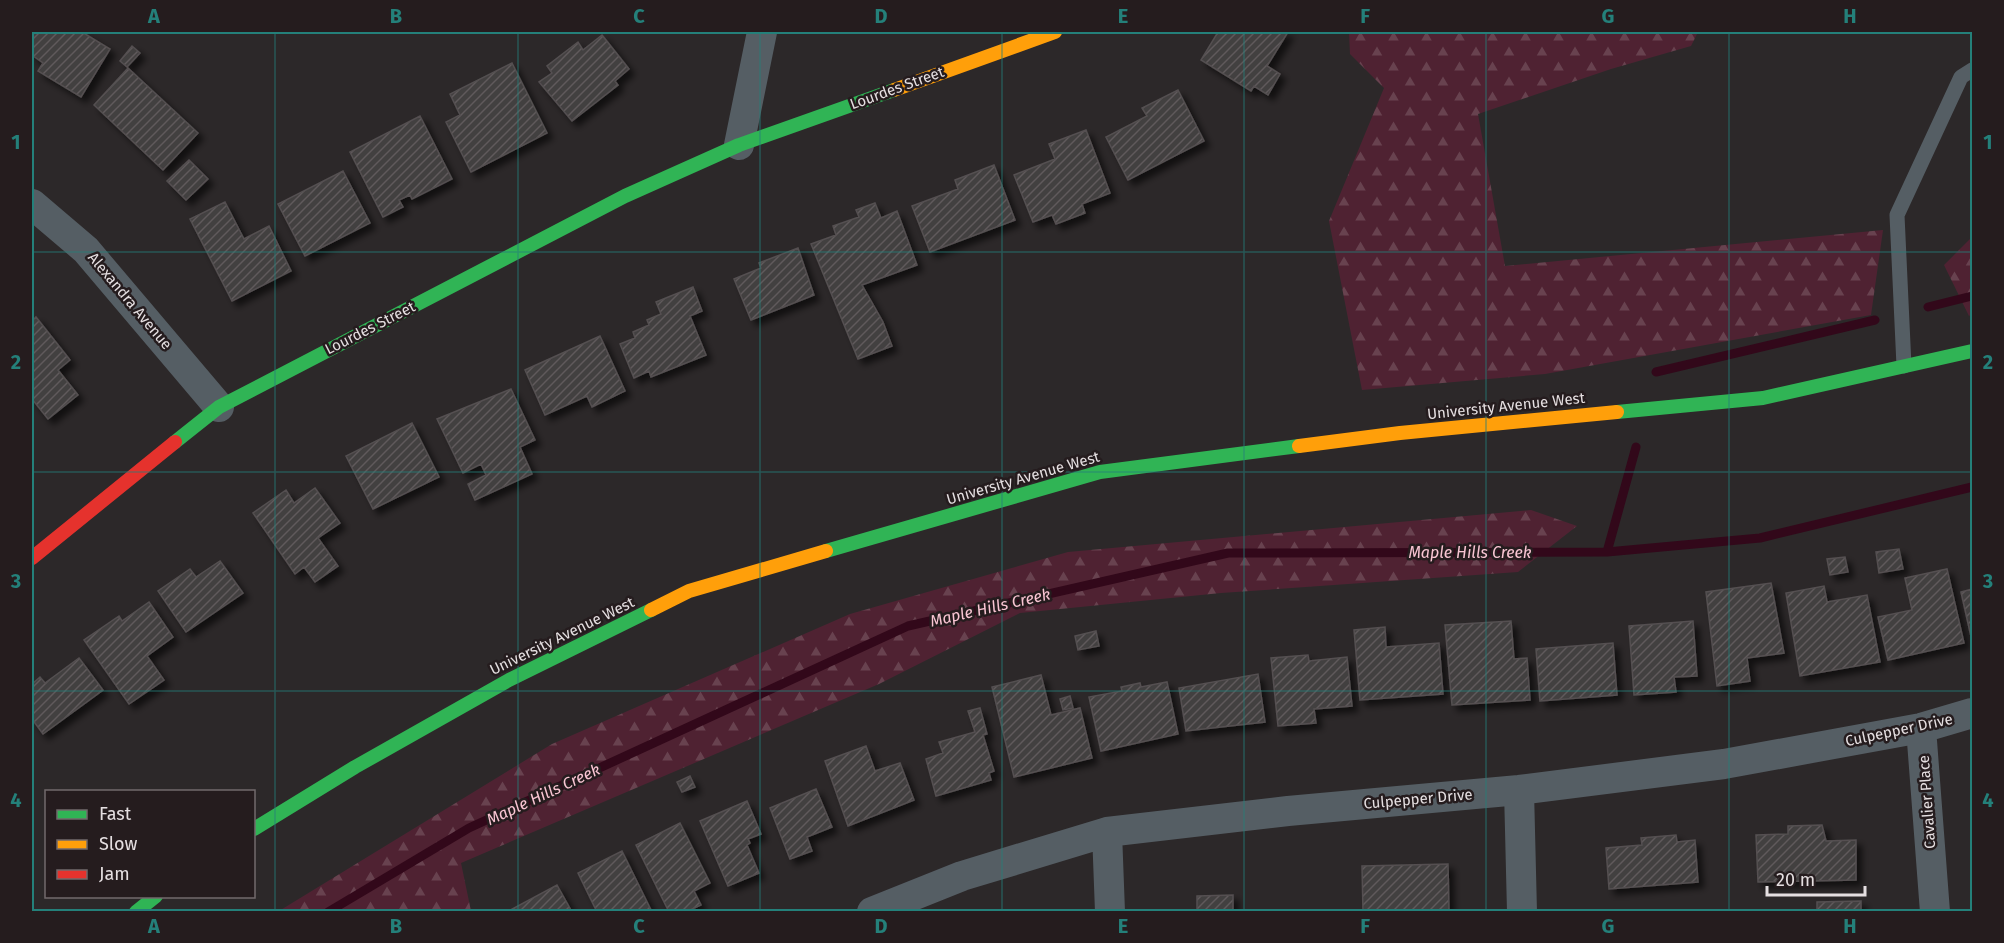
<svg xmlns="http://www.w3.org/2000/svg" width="2004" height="943" viewBox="0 0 2004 943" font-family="'Fira Sans',sans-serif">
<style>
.forest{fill:url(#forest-firs)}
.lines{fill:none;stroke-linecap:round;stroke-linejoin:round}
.stream{stroke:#32081a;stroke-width:9}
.building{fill:url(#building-hatch);stroke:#545051;stroke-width:1.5;filter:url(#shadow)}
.lane{stroke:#555e64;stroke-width:15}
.street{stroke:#555e64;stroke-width:30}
.fast{stroke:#30b455;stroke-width:14}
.slow{stroke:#ff9f0a;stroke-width:14}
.jam{stroke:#e5322d;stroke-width:14}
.grid{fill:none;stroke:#24807a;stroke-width:1.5;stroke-opacity:0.55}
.labels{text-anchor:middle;stroke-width:5;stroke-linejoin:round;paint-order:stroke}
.street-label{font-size:15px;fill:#e5dfe1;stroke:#251c1e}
.water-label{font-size:16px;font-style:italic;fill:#f9c5d3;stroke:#251c1e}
.neatline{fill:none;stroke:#24807a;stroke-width:2}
.grid-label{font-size:20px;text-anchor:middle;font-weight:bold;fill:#24807a}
</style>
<defs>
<pattern id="forest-firs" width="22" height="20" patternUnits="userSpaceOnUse" patternTransform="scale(1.5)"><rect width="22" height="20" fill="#4f2232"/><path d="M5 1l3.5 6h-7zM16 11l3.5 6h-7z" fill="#68424f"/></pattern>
<pattern id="building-hatch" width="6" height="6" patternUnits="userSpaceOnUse" patternTransform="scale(1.5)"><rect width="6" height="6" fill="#433f40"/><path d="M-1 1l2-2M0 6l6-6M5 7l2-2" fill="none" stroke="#5e5a5b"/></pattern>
<filter id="shadow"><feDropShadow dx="5.5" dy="5.5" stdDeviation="3" flood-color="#0009"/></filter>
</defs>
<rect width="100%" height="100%" fill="#2c2829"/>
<path class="forest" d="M1349,32H1698L1691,46L1611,69L1478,114L1505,266L1883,230L1871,315L1545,374L1362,390L1329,221L1384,88L1350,54Z
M1972,237V314L1969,316L1944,265Z
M1531,510L1577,526L1518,572L1221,593L1020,613L879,684L461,863L471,911H279L552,744L850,614L1068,552Z"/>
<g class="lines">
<path class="stream" d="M1928,307L1972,296
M1656,372L1875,320
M1607,552L1636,447
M328,912L469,828L908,626L1228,553L1607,552L1760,538L1972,487"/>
</g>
<path class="building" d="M32,32H82L110,49L81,97L38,71L43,63L32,55Z
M1218,32H1288L1267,66L1280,74L1268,95L1254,86L1251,91L1201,60Z
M602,35L629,69L615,81L618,85L572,121L539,82L552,73L547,66L578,42L583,50Z
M132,46L140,53L127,67L120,61Z
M512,63L547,133L471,172L446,122L460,115L450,94Z
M128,68L198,133L163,170L94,105Z
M1178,90L1204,141L1128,180L1106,137L1147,116L1142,108Z
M420,116L452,179L412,199L410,195L399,200L403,207L383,217L350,152Z
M1086,130L1110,193L1082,204L1085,213L1056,224L1052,215L1033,222L1014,175L1055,159L1049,144Z
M189,160L208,179L186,200L167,181Z
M994,165L1015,220L930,252L912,206L958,189L955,180Z
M343,171L370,223L305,256L278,204Z
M225,202L244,239L269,226L291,271L232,301L190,219Z
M875,203L881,218L897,211L917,265L862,285L883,322L892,346L858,359L811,244L836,235L833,226L859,217L856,210Z
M798,248L814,295L751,320L734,279L761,268L759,263Z
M693,287L702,311L690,316L706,355L651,377L649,371L634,378L620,344L635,338L633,332L649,325L647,320L661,314L656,302Z
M36,317L70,360L58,370L78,395L48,419L32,399V321Z
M600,336L625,391L592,407L587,396L545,415L525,370Z
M511,389L535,440L520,447L532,474L475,500L468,484L486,475L481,464L463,473L437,419Z
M412,423L439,477L373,509L346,456Z
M315,488L340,523L318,538L338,566L315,582L304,567L295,574L253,513L286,490L294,503Z
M1899,549L1903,569L1879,573L1876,552Z
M1845,557L1848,572L1830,575L1827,559Z
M220,561L243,593L186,632L158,591L190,569L196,577Z
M1947,569L1964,643L1888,660L1878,617L1912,610L1905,578Z
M1771,583L1784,653L1747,658L1750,681L1717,686L1706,592Z
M1824,586L1827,602L1867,595L1880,662L1800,676L1786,593Z
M1972,589V641L1961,592Z
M149,602L173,637L147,656L164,680L129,704L84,640L119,616L122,621Z
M1511,621L1514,659L1527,658L1530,700L1452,705L1445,625Z
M1693,621L1697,676L1674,677L1676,692L1634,695L1629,626Z
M1385,627L1386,647L1439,643L1443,694L1360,700L1354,630Z
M1096,631L1099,646L1078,650L1075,636Z
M1613,643L1617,695L1540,701L1536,649Z
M1308,655L1309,661L1347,657L1352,706L1314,709L1316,723L1278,726L1271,658Z
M79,658L103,690L43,734L32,719V684L40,677L45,683Z
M1258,674L1265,722L1186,731L1179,688Z
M1041,675L1051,715L1080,708L1092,758L1014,777L992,687Z
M1167,682L1178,734L1101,751L1089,697L1122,691L1121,687L1140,683L1141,687Z
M1070,696L1073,708L1063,710L1060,699Z
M980,708L987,734L983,735L994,771L989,773L991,780L936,796L926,759L943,753L939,742L975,732L968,711Z
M866,746L875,771L900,763L914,800L848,826L825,761Z
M690,776L695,787L682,792L677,782Z
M816,789L832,827L807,837L812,851L790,859L770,808Z
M747,801L761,834L748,839L750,843L747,845L759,873L728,886L700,821Z
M680,823L710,883L694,891L701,905L686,912H669L636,845Z
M1822,825L1826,841L1856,840V880L1758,882L1756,835L1788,834V826Z
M1676,835L1677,842L1695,840L1698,882L1609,889L1606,848L1642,845L1641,838Z
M622,851L652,912H597L578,873Z
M1448,864L1449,911L1363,912L1362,866Z
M557,885L572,912H513L512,909Z
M1233,895V911L1259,912H1197V896Z
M1861,901V912H1817V902Z"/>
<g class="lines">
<path class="lane" d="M1904,366L1897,215L1961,77L1972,70"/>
<path class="street" d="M739,145L762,32
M32,204L86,250L219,407
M1921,728L1935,912
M1519,790L1522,912
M1107,832L1110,912
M872,912L962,876L1107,832L1288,811L1519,790L1724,764L1921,728L1972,713"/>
<path class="fast" d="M1617,412L1763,398L1972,351
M175,442L219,407L625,196L739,145L894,90
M826,551L1100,472L1299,446
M254,829L355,767L509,680L651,610
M136,912L156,896"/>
<path class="slow" d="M894,90L1055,32
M1299,446L1400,433L1617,412
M651,610L689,591L826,551"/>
<path class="jam" d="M32,558L175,442"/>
</g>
<path class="grid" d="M275,32V912M518,32V912M760,32V912M1002,32V912M1244,32V912M1486,32V912M1729,32V912M32,252H1972M32,472H1972M32,691H1972"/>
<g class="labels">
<g class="street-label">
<text transform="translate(897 88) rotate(-20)" y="5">Lourdes Street</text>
<text transform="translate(130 301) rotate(50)" y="5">Alexandra Avenue</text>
<text transform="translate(370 328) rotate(-27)" y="5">Lourdes Street</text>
<text transform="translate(1506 406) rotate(-6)" y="5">University Avenue West</text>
<text transform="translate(1023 478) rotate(-16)" y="5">University Avenue West</text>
<text transform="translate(562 636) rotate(-26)" y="5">University Avenue West</text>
<text transform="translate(1899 730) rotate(-12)" y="5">Culpepper Drive</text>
<text transform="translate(1418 799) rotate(-5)" y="5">Culpepper Drive</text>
<text transform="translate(1927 802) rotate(-94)" y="5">Cavalier Place</text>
</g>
<g class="water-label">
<text x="1470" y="558">Maple Hills Creek</text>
<text transform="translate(990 607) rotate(-13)" y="6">Maple Hills Creek</text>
<text transform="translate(543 794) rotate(-25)" y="6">Maple Hills Creek</text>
</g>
</g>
<rect width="2004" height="943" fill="none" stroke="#251c1e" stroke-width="66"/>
<rect x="45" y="790" width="210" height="108" fill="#251c1e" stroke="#726a6c" stroke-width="1.5"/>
<rect x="57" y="810" width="30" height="9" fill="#30b455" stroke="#726a6c" stroke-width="1.5"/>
<text x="99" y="820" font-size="18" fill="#e5dfe1">Fast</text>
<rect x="57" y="840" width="30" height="9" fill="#ff9f0a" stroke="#726a6c" stroke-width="1.5"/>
<text x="99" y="850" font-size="18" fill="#e5dfe1">Slow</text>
<rect x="57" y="870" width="30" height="9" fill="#e5322d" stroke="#726a6c" stroke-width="1.5"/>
<text x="99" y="880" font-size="18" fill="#e5dfe1">Jam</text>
<path d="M1767 886v9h98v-9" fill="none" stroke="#e5dfe1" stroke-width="3"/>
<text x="1776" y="886" font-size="18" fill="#e5dfe1" stroke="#251c1e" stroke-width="4.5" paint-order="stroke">20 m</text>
<rect x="33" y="33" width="1938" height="877" class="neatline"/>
<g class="grid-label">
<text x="154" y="23">A</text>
<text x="396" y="23">B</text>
<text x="639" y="23">C</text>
<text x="881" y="23">D</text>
<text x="1123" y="23">E</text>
<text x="1365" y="23">F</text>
<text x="1608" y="23">G</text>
<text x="1850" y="23">H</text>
<text x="16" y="149">1</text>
<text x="1988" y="149">1</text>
<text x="16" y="369">2</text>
<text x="1988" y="369">2</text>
<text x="16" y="588">3</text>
<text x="1988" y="588">3</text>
<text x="16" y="807">4</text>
<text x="1988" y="807">4</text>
<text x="154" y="933">A</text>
<text x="396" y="933">B</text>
<text x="639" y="933">C</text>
<text x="881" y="933">D</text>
<text x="1123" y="933">E</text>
<text x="1365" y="933">F</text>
<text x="1608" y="933">G</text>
<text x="1850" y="933">H</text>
</g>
</svg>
